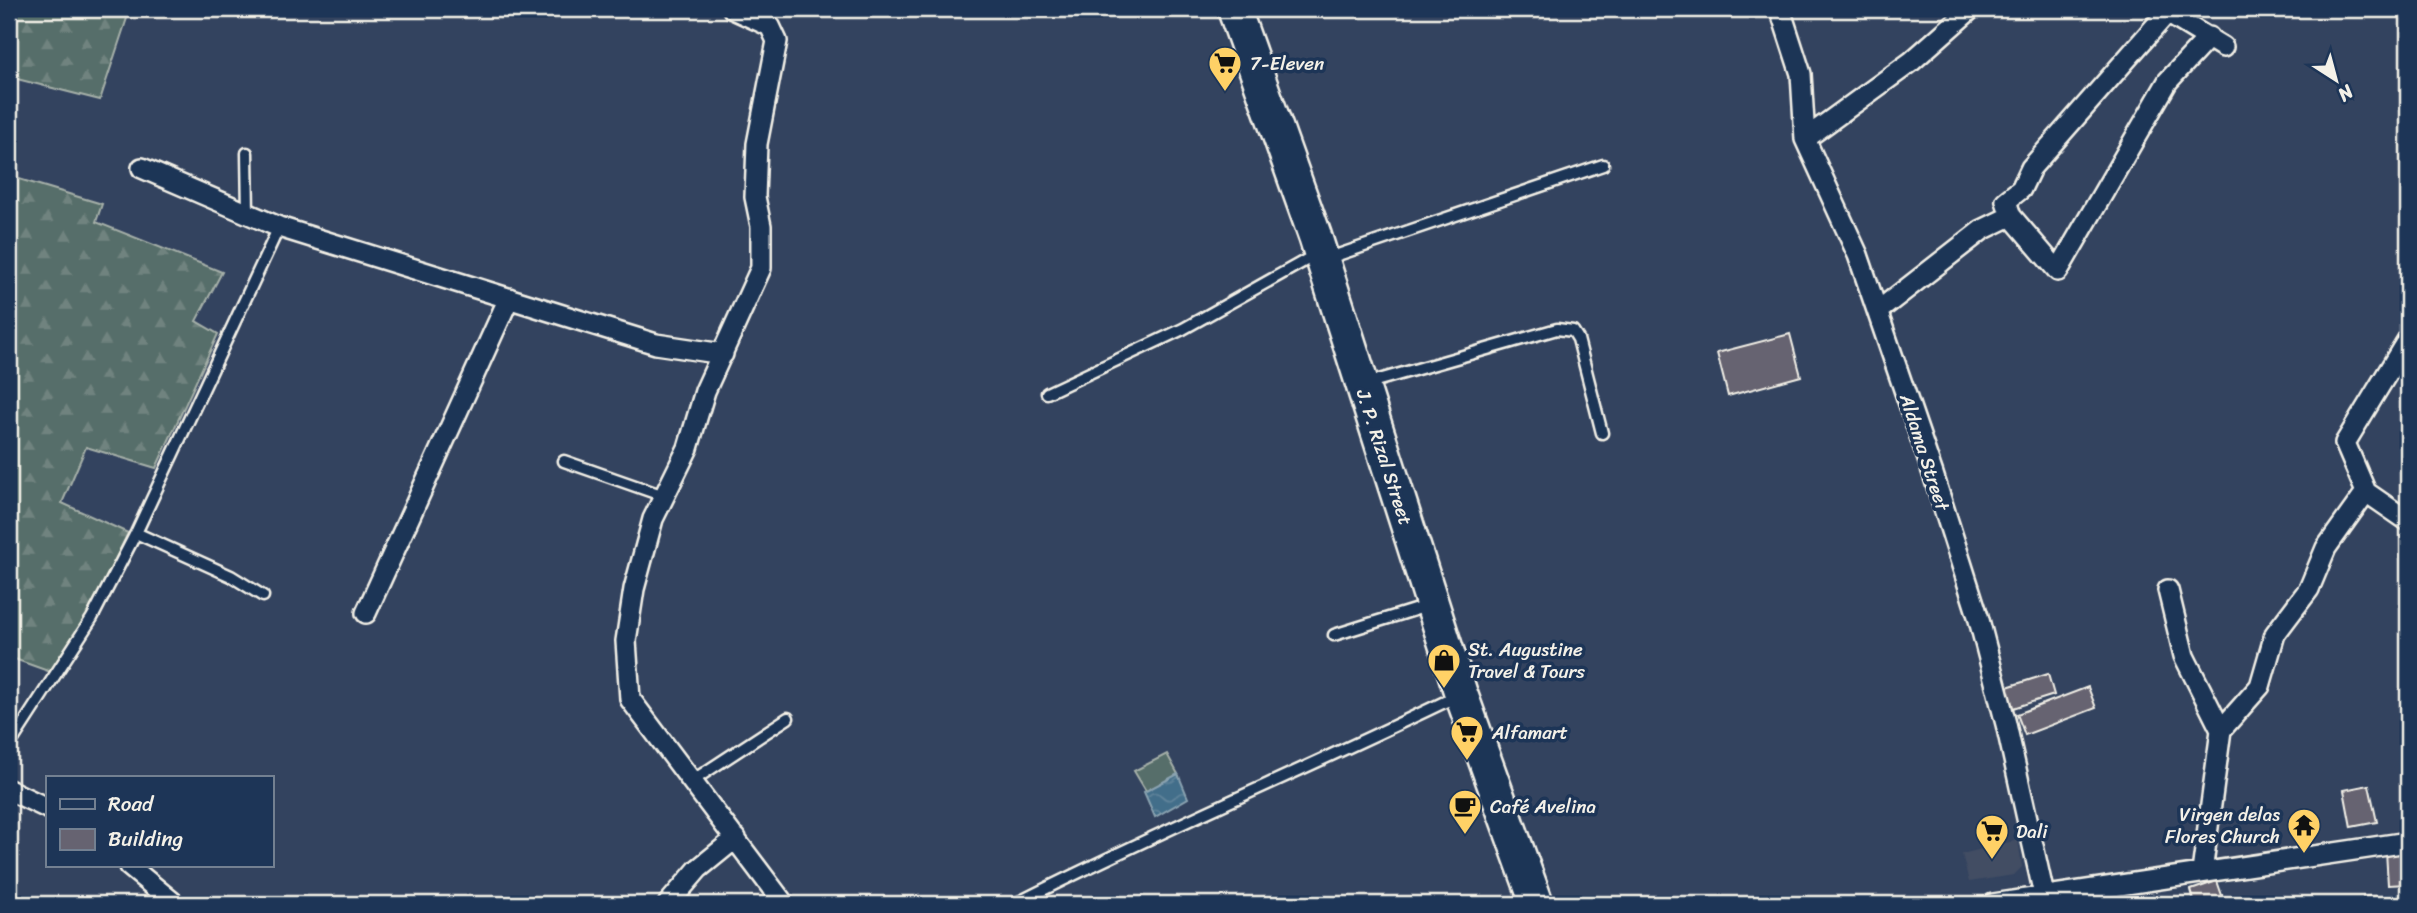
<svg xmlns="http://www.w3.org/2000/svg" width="2417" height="913" viewBox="0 0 2417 913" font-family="Sriracha,sans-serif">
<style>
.built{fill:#424d64}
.forest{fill:url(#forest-firs);stroke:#a6b0a9;stroke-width:2}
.garden{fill:#576e6a;stroke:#a6b0a9;stroke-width:2}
.water{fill:url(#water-waves);stroke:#8aa2b0;stroke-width:2}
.building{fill:#666371;stroke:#f4f1e8;stroke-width:2}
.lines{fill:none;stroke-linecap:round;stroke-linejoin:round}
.lane-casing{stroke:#f4f1e8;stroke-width:15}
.street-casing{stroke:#f4f1e8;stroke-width:24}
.primary-casing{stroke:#f4f1e8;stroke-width:37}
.lane{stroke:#1d3557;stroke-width:10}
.street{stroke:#1d3557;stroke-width:19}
.primary{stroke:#1d3557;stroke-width:32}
.labels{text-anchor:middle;stroke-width:7;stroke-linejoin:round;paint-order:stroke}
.poi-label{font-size:19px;fill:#f4f1e8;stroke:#1d3557;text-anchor:start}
.street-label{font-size:19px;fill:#f4f1e8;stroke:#1d3557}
</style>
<defs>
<pattern id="forest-firs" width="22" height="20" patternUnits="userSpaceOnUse" patternTransform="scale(1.75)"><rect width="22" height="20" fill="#576e6a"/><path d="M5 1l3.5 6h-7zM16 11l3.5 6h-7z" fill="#70837f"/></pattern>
<pattern id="water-waves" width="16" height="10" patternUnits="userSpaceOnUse" patternTransform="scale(1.75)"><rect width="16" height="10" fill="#436e8a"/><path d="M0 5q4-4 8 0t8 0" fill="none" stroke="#5f839a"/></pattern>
</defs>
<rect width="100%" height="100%" fill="#33435f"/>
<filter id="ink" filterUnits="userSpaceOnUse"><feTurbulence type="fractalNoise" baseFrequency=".0143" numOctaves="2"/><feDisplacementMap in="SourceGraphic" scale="14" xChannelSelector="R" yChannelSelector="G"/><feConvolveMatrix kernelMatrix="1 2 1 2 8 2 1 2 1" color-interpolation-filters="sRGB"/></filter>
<g filter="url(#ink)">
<path class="built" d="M2018,840L2022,867L2014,875L1969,882L1962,854Z"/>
<path class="forest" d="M9,9H130L100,100L9,77Z
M9,176L102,204L96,222L222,272L196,321L218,334L156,468L86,447L62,503L128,533L59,675L9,657Z"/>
<path class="garden" d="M1167,754L1179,776L1146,791L1134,771Z"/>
<path class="water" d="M1178,774L1188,798L1155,817L1144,792Z"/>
<path class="building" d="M1790,334L1801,376L1728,396L1717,353Z
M2048,674L2054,695L2010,709L2004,688Z
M2088,687L2096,708L2025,735L2017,714Z
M2369,785L2377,822L2351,827L2344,790Z
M2406,849L2408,884L2388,885L2386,851Z
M2217,881L2225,904H2195L2191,890Z
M2403,895L2404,904H2364L2363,897Z"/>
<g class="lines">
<defs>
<path id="lane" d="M247,153L248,213
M1326,259L1603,165
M1365,384L1557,329L1573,331L1578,339L1602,433
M1047,393L1183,329L1317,254
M564,461L664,496
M136,533L231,576L263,596
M1334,635L1427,606
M9,746L92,618L136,533L279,227
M692,781L788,718
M1015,904C1160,830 1311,767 1457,696"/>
<path id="street" d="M733,9L770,26L777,41L757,144L755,197L761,226V268L705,391L688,448L653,519L634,589L626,641L630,699L784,904
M1780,9L1801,74L1805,139L1858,255L1933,474L1978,616L2006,724L2046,904
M1805,139L1911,62L1971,9
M142,168L279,227L656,344L723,354
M2011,216L2058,271L2168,81L2209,37
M1878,311L1982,230L2011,216L2006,201L2021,189L2031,168L2167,13L2223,47
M2408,339L2345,443L2366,492L2408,521
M2168,590L2184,656L2221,730
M366,613L509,298
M9,790L47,808
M129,866L175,904
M2202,872L2221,730L2260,686L2275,634L2309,589L2326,548L2366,492
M668,904L698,869L736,838
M1993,904L2408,842"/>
<path id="primary" d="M1234,9L1315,236L1461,694L1537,904"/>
</defs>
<use href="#lane" class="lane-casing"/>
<use href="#street" class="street-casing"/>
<use href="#primary" class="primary-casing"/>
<use href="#lane" class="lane"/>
<use href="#street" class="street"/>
<use href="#primary" class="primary"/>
</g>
</g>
<defs>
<symbol id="supermarket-pin" viewBox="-11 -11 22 30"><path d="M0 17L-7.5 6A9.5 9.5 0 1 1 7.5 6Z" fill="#ffd166" stroke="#1d3557"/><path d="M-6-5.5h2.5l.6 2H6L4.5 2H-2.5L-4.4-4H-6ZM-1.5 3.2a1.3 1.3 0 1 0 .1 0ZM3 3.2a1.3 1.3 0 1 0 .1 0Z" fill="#111"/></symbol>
<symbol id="shop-pin" viewBox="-11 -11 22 30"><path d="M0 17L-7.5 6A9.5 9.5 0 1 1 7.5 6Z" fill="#ffd166" stroke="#1d3557"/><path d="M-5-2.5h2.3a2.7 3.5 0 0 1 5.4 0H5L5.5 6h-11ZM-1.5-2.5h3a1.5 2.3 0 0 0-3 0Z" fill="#111"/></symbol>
<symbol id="cafe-pin" viewBox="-11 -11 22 30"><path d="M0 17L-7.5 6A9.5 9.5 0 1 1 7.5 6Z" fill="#ffd166" stroke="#1d3557"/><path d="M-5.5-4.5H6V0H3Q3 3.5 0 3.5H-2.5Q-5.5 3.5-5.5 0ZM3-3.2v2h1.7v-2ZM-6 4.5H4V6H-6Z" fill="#111"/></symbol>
<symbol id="temple-pin" viewBox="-11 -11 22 30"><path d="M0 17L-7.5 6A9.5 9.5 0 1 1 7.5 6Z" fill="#ffd166" stroke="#1d3557"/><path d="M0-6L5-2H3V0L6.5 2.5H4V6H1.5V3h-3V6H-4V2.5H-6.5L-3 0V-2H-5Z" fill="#111"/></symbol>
</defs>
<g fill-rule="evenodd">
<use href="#supermarket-pin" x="1206" y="44" width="38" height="52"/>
<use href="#shop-pin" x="1425" y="641" width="38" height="52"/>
<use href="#supermarket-pin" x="1448" y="713" width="38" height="52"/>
<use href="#cafe-pin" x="1446" y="787" width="38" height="52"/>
<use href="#temple-pin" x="2285" y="806" width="38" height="52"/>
<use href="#supermarket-pin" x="1973" y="812" width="38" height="52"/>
</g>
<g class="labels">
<g class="poi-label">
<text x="1250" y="70">7-Eleven</text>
<text x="1468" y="656">St. Augustine<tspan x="1468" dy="22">Travel &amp; Tours</tspan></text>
<text x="1492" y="739">Alfamart</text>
<text x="1490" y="813">Café Avelina</text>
<text x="2280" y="821" text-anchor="end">Virgen delas<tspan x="2280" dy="22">Flores Church</tspan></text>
<text x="2016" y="838">Dali</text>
</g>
<g class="street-label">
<text transform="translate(1925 452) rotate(72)" y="7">Aldama Street</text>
<text transform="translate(1385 457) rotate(72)" y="7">J. P. Rizal Street</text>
</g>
</g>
<rect width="2417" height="913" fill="none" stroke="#1d3557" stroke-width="35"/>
<rect x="18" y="18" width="2382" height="878" fill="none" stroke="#f4f1e8" stroke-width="2.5" filter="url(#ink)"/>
<rect x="46" y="776" width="228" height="91" fill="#1d3557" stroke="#738091" stroke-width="2"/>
<rect x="60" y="799" width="35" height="10" fill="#1d3557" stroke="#738091" stroke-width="2"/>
<text x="108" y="811" font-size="21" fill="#f4f1e8">Road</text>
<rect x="60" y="829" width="35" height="21" fill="#666371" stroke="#738091" stroke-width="2"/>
<text x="108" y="846" font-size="21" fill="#f4f1e8">Building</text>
<g transform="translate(2336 80) rotate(144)" stroke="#1d3557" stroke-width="5" paint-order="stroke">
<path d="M0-5L12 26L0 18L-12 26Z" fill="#f4f1e8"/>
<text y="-10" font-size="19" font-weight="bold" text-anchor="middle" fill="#f4f1e8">N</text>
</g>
</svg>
